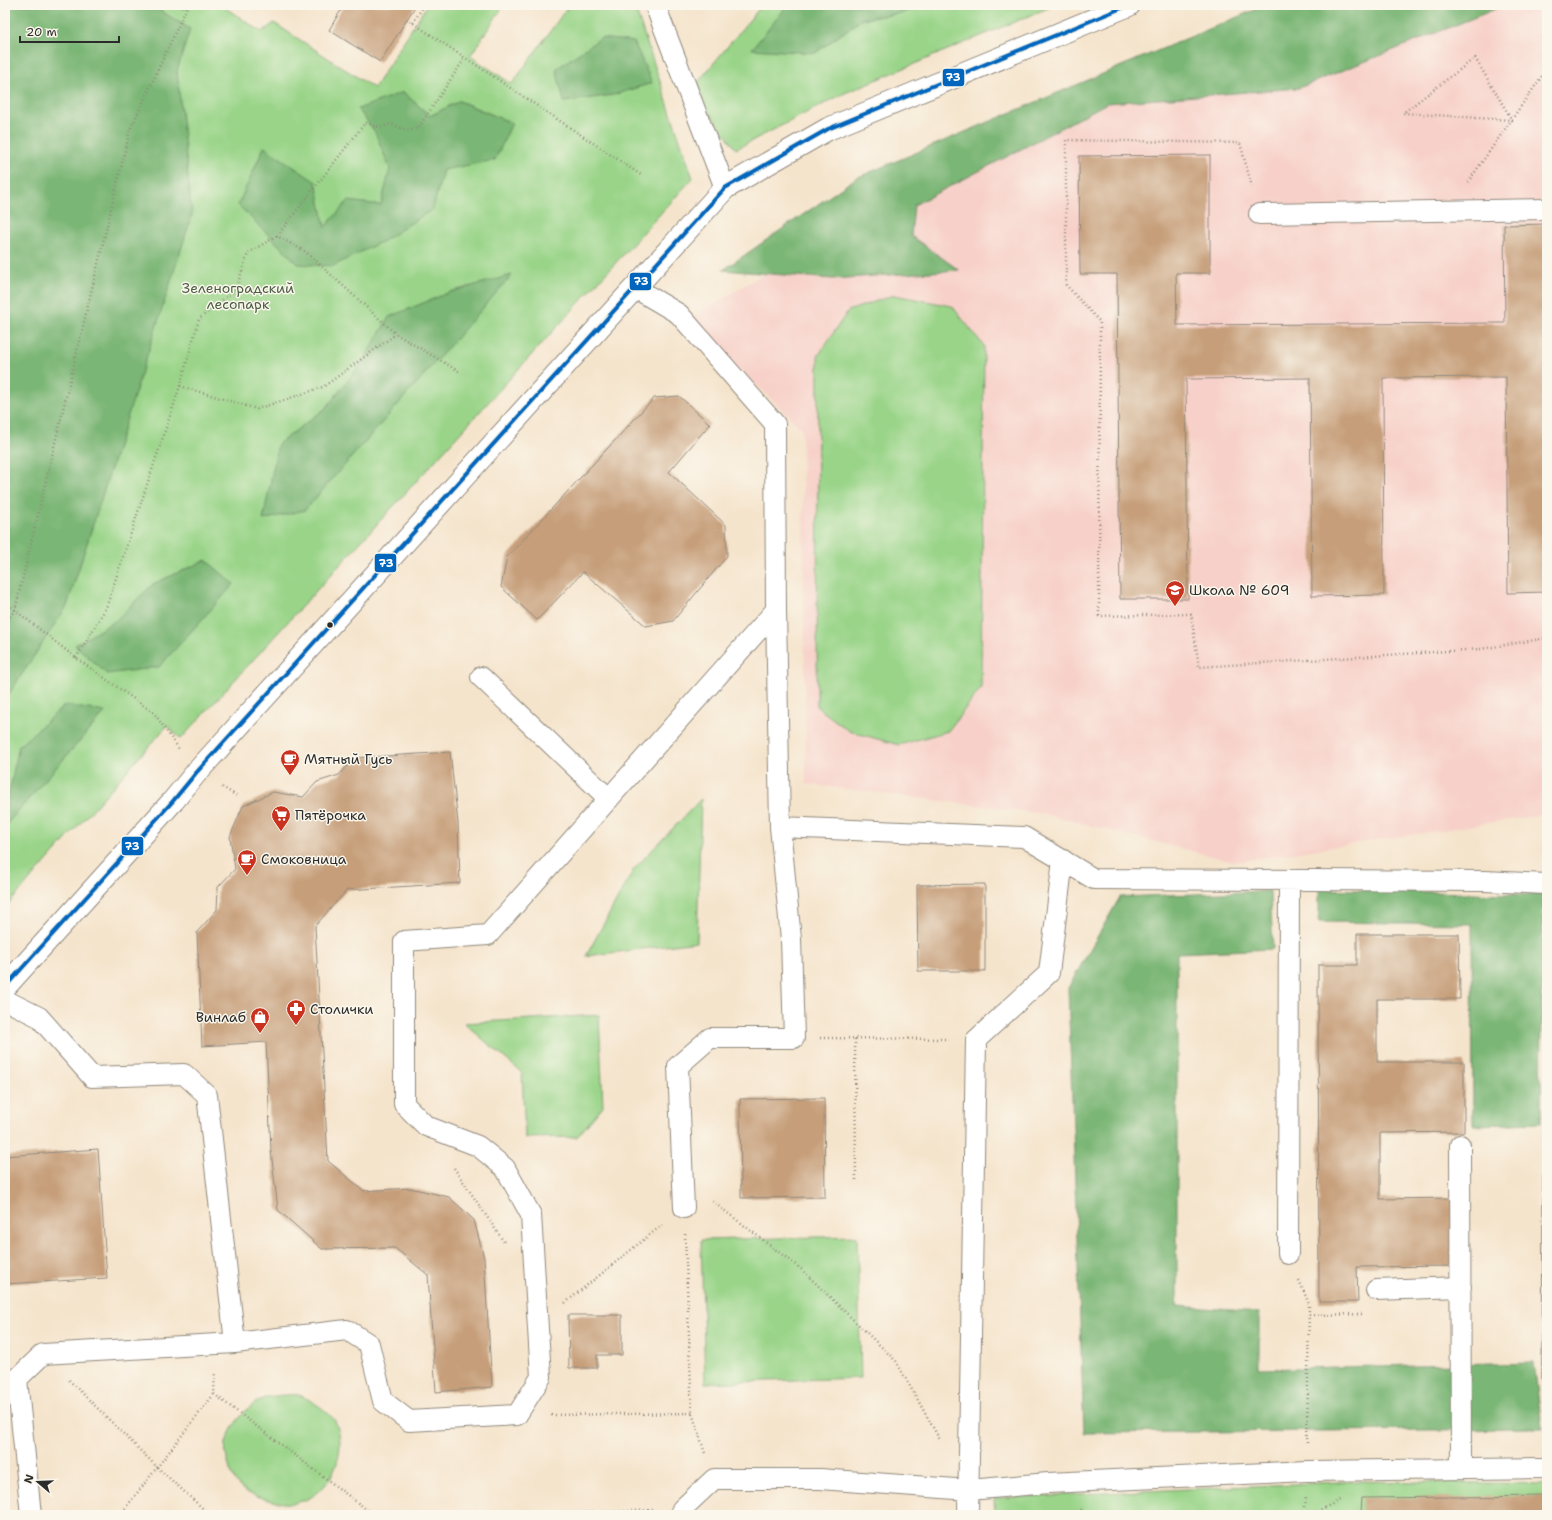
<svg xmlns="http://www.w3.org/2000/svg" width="1552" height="1520" viewBox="0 0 1552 1520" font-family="'Shantell Sans',sans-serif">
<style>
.built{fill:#f7d1c9}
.green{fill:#99d488;stroke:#62805a;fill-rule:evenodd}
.forest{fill:#7ab674;stroke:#527050}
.building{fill:#c69e79}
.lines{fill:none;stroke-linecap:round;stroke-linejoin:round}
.lane-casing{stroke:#90887c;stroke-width:22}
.secondary-casing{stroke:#90887c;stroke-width:24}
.path{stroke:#90887c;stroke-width:2.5;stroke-dasharray:1 3;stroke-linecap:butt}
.lane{stroke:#fff;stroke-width:20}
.secondary{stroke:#fff;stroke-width:22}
.bus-1-casing{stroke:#fbf7ec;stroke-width:7}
.bus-1{stroke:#0065bd;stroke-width:4}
.bus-dot{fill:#2b2b2b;stroke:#fbf7ec;stroke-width:1.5}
.labels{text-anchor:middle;stroke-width:3;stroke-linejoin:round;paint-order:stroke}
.park-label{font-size:14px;fill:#4c5e47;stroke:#fbf7ec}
.poi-label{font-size:14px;fill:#2b2b2b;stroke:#fbf7ec;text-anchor:start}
.line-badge{stroke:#fbf7ec;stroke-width:1.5}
.badge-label{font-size:11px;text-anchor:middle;font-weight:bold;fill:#fff}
</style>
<rect width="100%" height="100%" fill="#fbf7ec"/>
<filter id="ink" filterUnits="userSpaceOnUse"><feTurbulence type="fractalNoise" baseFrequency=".025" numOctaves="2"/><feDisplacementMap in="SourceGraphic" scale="8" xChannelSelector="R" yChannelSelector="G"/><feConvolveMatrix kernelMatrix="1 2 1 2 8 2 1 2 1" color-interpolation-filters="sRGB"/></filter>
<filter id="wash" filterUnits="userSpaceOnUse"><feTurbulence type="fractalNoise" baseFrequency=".012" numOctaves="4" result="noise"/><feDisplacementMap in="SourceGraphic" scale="16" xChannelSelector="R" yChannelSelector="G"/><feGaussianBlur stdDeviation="0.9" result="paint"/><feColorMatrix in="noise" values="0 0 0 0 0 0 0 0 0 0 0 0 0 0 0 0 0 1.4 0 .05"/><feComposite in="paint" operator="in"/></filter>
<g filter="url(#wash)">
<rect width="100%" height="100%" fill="#f5e4cc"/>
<path class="built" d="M1306,5H1547V814L1234,862L1045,814L806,784L802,429L688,320L949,161Z"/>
<path class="green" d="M5,5H221L262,32L274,23L374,88L427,5H504L470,56L512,84L569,5H634L693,178L181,739L167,726L5,908ZM403,92L430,116L459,101L512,123L463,166Z
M762,5H785L783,11L815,53L862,19L902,13L920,5H1055L845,93L736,149L704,106L698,82Z
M894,295L952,306L984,346L981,688L948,731L899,745L849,731L817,707L818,356L848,311Z
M701,799L697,942L586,956L634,869Z
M599,1015L603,1106L577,1137L525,1138L522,1073L464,1023Z
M857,1236L861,1378L705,1383L701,1240Z
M283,1395C287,1395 294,1394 298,1395C307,1397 331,1413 335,1421C349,1450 332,1494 299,1502C290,1505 275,1502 266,1499C259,1497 250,1495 244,1490C237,1486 233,1478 230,1470C228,1462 224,1452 226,1443C231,1425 247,1405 265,1398C270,1396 277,1396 283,1395Z
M1359,1481L1547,1484V1515H995L994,1498Z"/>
<path class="forest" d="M5,5H159L161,11L190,29L177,71L192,215L67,606L5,700Z
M785,5H920L902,13L862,19L815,53L752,49L783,11Z
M1266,5H1502L1498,8L1299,88L1107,103L1012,154L914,205L911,236L959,270L832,279L723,270L856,178Z
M601,38L634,42L652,83L613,95L564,102L556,69Z
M403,92L430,116L459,101L512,123L495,160L443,170L433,209L383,241L333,266L298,264L238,205L264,147L316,182L325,227L348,201L381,205L390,169L375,132L358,109Z
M512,275L305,510L263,520L278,444L326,408L363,361L389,317L450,292Z
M206,560L234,584L159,667L107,674L75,645L115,621L153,584Z
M65,705L105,712L5,826V812L19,746Z
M1319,889L1543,895L1541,1123L1473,1125L1472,924L1319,922Z
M1270,891L1273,949L1177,953V1306L1259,1312V1369L1534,1362L1542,1429L1084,1433L1068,988L1120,897Z"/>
<g id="blocks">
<path class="building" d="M344,5H416L380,62L329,30Z
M1210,155V273H1176L1177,325L1505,323L1504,225L1547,224V592L1508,593L1506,377L1383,378L1384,595L1312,596L1310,378L1186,379L1188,599H1120L1117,274H1080L1079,156Z
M679,396L710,424L669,472L726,525L727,556L673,621L646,626L583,572L537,620L501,587L507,557L654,398Z
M450,752L458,823L460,883L347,890L315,926L328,1161L364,1191L410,1188L449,1197L474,1220L484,1258L492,1387L436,1392L428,1275L395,1248L322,1249L278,1210L271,1151L266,1042L202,1046L197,932L217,910L218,887L235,869L230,837L243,806L273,792L303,797L317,782L339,775L354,758Z
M985,884V971H918L917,885Z
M1357,934H1459L1460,999H1377V1062H1464V1132L1380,1133V1199L1455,1198L1456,1266L1357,1267L1358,1302H1319L1318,965H1357Z
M824,1098L825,1197L741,1198L740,1099Z
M98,1149L107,1278L5,1284V1156Z
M1543,1167H1547V1379H1542Z
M568,1315H622V1355H597V1368H569Z
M1547,1496V1515L1361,1514L1362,1498Z"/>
</g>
</g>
<g filter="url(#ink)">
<use href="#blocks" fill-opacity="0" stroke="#90887c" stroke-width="1"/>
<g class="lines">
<defs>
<path id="lane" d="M655,5L725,188
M1259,214L1547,209
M635,288L679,314L775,424L776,610L780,827L1024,837L1094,879L1485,881L1547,884
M481,677L609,799
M5,1000L39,1017L92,1077L184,1074L207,1095L235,1343
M1460,1145L1461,1469
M684,1208L678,1066L710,1038H794L791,939L780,827
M1288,1254L1289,880
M1376,1290L1461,1287
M31,1515L17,1379L43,1354L235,1343L347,1330L369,1344L383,1401L409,1421L517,1415L541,1377L531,1215L505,1168L478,1146L426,1126L404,1104V941L488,935L776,610
M682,1515V1509L714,1479H820L969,1490L1048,1483L1307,1471L1547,1468
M968,1515L976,1040L1049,973L1063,860"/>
<path id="secondary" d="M5,987L173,801L196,773L725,188L828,129L1129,5"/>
</defs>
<use href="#lane" class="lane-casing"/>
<use href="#secondary" class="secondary-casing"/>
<path class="path" d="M170,5L187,7
M406,20L413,23L641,175
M413,23L424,5
M1475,58L1512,120L1403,113Z
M1468,182L1547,69
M1252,187L1240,143L1066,140V285L1100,322L1099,616L1191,614L1199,667L1481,649L1547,638
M277,236L365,123C371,123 375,128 382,127C385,126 388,124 391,124C404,128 405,134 419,127L465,58
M180,386L257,409L323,387L396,334
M5,602L76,658L154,713L179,749
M5,623L15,610L130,130L188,5
M76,658L106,608L180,386L199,319L236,289L248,253L277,236L306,252L396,334L460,372
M222,787L239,797
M820,1038L949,1039
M855,1039L856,1182
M454,1168L504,1242
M712,1201L801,1269L896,1361L940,1440
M685,1234L692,1413L705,1453
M1299,1280L1309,1304L1307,1445
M565,1303L662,1225
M1309,1315L1362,1314
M69,1380L157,1467L210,1515
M214,1394L374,1515
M551,1415L692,1413
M1081,1509L1083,1515
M120,1515L214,1394L215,1372
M520,1515L655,1510
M1304,1515L1306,1498
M1310,1515L1342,1499"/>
<use href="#lane" class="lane"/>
<use href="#secondary" class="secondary"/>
<defs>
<path id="bus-1" d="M5,987L173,801L196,773L725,188L828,129L1129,5"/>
</defs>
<use href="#bus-1" class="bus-1-casing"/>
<use href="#bus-1" class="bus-1"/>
</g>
</g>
<defs>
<symbol id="school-pin" viewBox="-11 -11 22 30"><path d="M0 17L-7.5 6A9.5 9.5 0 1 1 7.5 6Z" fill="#c8321e" stroke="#fbf7ec"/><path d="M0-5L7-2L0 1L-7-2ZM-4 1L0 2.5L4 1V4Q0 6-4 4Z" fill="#fff"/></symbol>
<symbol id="cafe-pin" viewBox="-11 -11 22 30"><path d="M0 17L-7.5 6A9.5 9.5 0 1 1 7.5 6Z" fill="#c8321e" stroke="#fbf7ec"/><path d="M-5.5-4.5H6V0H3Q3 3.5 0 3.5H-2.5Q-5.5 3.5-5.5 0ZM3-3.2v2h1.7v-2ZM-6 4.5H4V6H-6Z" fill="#fff"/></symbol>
<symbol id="supermarket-pin" viewBox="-11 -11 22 30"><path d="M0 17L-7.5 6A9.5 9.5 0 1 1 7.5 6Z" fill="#c8321e" stroke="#fbf7ec"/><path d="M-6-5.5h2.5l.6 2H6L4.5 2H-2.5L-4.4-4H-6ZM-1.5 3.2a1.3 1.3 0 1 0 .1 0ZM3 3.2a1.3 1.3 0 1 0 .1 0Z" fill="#fff"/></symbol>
<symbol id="pharmacy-pin" viewBox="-11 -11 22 30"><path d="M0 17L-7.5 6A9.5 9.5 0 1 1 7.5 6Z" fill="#c8321e" stroke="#fbf7ec"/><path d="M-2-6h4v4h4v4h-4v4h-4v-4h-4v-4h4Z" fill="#fff"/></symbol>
<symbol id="shop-pin" viewBox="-11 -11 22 30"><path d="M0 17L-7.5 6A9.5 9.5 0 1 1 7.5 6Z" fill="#c8321e" stroke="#fbf7ec"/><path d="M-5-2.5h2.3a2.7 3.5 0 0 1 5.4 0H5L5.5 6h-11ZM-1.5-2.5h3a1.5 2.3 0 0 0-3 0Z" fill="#fff"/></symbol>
</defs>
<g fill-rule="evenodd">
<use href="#school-pin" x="1164" y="579" width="22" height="30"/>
<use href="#cafe-pin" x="279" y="748" width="22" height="30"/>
<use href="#supermarket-pin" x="270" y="804" width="22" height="30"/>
<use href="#cafe-pin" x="236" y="848" width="22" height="30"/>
<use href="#pharmacy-pin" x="285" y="998" width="22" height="30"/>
<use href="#shop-pin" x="249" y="1006" width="22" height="30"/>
</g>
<circle class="bus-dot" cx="330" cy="625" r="3.5"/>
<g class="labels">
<g class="park-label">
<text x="238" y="293">Зеленоградский<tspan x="238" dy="16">лесопарк</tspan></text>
</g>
<g class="poi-label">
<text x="1189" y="595">Школа № 609</text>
<text x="304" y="764">Мятный Гусь</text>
<text x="295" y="820">Пятёрочка</text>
<text x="261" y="864">Смоковница</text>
<text x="310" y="1014">Столички</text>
<text x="246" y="1022" text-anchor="end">Винлаб</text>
</g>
</g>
<g class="line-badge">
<rect x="942" y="68" width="23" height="19" rx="4" fill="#0065bd"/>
<rect x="629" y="272" width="23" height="19" rx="4" fill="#0065bd"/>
<rect x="374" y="553" width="23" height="20" rx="4" fill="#0065bd"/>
<rect x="121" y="836" width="23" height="20" rx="4" fill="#0065bd"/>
</g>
<g class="badge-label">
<text x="953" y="81">73</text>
<text x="641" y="285">73</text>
<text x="386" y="567">73</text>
<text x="132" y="850">73</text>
</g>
<rect width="1552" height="1520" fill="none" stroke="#fbf7ec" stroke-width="20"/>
<g transform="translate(38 1482) rotate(289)" stroke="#fbf7ec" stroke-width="3" paint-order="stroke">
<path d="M0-3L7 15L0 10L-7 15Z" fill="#2b2b2b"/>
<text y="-6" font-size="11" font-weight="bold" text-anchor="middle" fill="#2b2b2b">N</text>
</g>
<path d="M20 36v6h99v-6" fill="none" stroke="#2b2b2b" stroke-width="2"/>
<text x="26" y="36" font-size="12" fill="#2b2b2b" stroke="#fbf7ec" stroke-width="3" paint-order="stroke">20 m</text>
</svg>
